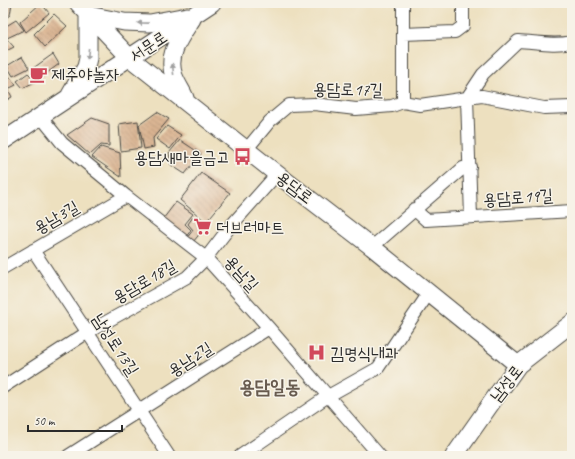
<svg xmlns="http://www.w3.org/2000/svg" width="575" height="459" viewBox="0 0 575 459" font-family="Caveat,'Poor Story',sans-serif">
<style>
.building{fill:url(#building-back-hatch)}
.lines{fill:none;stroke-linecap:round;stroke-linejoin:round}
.street-casing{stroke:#484641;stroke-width:14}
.secondary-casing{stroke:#484641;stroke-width:19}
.street{stroke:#fff;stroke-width:12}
.secondary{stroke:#fff;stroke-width:17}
.oneway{fill:#a0a0a0}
.labels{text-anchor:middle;stroke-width:3;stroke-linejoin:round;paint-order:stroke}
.street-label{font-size:17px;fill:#2b2b2b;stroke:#f7f3e8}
.poi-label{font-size:17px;fill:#2b2b2b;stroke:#f7f3e8;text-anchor:start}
.quarter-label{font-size:19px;font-weight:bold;fill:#685b4f;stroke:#f7f3e8}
</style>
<defs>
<pattern id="building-back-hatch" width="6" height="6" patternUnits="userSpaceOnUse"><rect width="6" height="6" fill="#dab491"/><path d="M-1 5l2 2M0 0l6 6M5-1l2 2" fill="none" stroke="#b19377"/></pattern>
</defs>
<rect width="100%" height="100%" fill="#f7f3e8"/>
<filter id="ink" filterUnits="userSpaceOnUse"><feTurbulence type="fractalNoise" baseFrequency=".025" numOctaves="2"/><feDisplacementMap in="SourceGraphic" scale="8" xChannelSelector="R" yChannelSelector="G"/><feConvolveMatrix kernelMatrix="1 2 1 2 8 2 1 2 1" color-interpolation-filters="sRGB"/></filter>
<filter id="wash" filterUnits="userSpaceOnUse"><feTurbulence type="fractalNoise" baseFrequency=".012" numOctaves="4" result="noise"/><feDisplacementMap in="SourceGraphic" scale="16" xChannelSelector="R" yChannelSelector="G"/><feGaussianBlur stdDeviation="0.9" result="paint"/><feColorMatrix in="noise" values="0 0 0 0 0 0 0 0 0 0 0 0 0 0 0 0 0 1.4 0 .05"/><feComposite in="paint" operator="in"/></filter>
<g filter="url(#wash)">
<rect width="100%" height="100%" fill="#ede0bf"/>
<g id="blocks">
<path class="building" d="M10,3H12L10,15L3,20V7Z
M41,3L49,13L26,32L20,22Z
M54,14L67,26L45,47L34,34Z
M16,20L24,30L7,38L3,31V28Z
M3,35L14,47L4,52L3,50Z
M53,54L59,64L39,79L32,69Z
M22,57L29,68L13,76L7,66Z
M28,73L36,81L23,88L17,81Z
M9,76L16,85L8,89L12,97L3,102V79Z
M157,112L169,119L153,138L154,147L144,149L139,125Z
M92,118L109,124V146L101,145L90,155L67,135Z
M138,121L141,148L121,151L119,124Z
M167,126L181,135L170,149L156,139Z
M180,140L201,154L185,174L171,165L169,153Z
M101,147L120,153L121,177L92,157Z
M201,173L230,193L206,222L180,200Z
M176,202L193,214L185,224L191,230L186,237L163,219Z
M193,217L206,226L193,242L187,238L193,230L188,224Z"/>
</g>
</g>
<g filter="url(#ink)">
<use href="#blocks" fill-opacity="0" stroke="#484641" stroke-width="1"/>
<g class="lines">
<defs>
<path id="street" d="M403,3V102
M403,34L455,32L463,26V3
M41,117L62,143L126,196L206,258L269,328L380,456
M246,150L270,121L289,105L314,104L356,109L392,106L403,102L420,105L467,98L483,74L518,41C537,42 553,46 572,42
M414,209L426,220L572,211
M471,217L467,98L482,96L544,108L572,107
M372,247L463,168L470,167
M33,250L169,456
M3,268L126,196
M3,387L88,332L187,277L206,258L229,228L277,174
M68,456L269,328
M240,456L328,396L378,368L429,293"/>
<path id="secondary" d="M78,3L130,58L277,174L372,247L518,365
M70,95L86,67L88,58V15L124,22L150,23L187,16
M185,98C182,91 177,84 174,76C166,55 181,36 192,19
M3,141L212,3
M454,456L518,365L572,323"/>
</defs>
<use href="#street" class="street-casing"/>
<use href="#secondary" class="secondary-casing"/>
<use href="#street" class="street"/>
<use href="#secondary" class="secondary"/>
</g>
<defs><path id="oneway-solid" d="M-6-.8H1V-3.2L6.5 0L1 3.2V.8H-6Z"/></defs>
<g class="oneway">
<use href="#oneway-solid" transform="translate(143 23) rotate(-179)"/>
<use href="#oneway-solid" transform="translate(88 54) rotate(96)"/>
<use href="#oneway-solid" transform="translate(173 69) rotate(-96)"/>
</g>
</g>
<defs>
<symbol id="cafe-bare" viewBox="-9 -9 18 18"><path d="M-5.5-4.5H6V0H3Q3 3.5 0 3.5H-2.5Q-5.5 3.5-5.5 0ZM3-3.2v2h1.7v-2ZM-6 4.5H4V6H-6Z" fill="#d1495b" stroke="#f7f3e8" stroke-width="2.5" paint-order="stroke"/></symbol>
<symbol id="bus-bare" viewBox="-9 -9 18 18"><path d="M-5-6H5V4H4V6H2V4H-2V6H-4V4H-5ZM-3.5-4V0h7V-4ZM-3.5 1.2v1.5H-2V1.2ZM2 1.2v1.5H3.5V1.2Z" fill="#d1495b" stroke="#f7f3e8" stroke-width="2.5" paint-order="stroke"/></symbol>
<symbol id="supermarket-bare" viewBox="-9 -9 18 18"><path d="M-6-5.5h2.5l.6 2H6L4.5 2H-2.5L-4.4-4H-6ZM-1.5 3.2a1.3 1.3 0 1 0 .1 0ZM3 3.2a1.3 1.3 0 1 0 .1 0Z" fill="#d1495b" stroke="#f7f3e8" stroke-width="2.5" paint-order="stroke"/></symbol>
<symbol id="hospital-bare" viewBox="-9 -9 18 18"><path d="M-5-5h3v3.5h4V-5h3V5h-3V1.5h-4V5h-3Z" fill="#d1495b" stroke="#f7f3e8" stroke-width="2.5" paint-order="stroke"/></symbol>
</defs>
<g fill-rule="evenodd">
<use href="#cafe-bare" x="26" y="62" width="25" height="25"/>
<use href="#bus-bare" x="230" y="144" width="25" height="25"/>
<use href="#supermarket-bare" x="190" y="214" width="25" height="25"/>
<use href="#hospital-bare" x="304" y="340" width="25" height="25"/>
</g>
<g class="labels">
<g class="street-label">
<text transform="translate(148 46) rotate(-34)" y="6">서문로</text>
<text transform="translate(348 89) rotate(1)" y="6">용담로17길</text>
<text transform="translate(295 187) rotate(37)" y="6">용담로</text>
<text transform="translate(518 197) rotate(-4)" y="6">용담로19길</text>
<text transform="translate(56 217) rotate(-30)" y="6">용남3길</text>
<text transform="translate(242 273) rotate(48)" y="6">용남길</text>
<text transform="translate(144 281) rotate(-30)" y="6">용담로18길</text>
<text transform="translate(116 344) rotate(57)" y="6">남성로13길</text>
<text transform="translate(190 359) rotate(-33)" y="6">용남2길</text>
<text transform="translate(506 383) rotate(-52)" y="6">남성로</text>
</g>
<g class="poi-label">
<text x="51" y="80">제주야놀자</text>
<text x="230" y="163" text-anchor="end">용담새마을금고</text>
<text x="216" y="233">더브러마트</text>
<text x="330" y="359">김명식내과</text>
</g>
<g class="quarter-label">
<text x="270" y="393">용담일동</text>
</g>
</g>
<rect width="575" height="459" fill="none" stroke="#f7f3e8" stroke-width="16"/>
<path d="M28 425v6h94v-6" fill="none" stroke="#2b2b2b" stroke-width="2"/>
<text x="34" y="425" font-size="12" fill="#2b2b2b" stroke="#f7f3e8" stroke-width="3" paint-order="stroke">50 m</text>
</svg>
